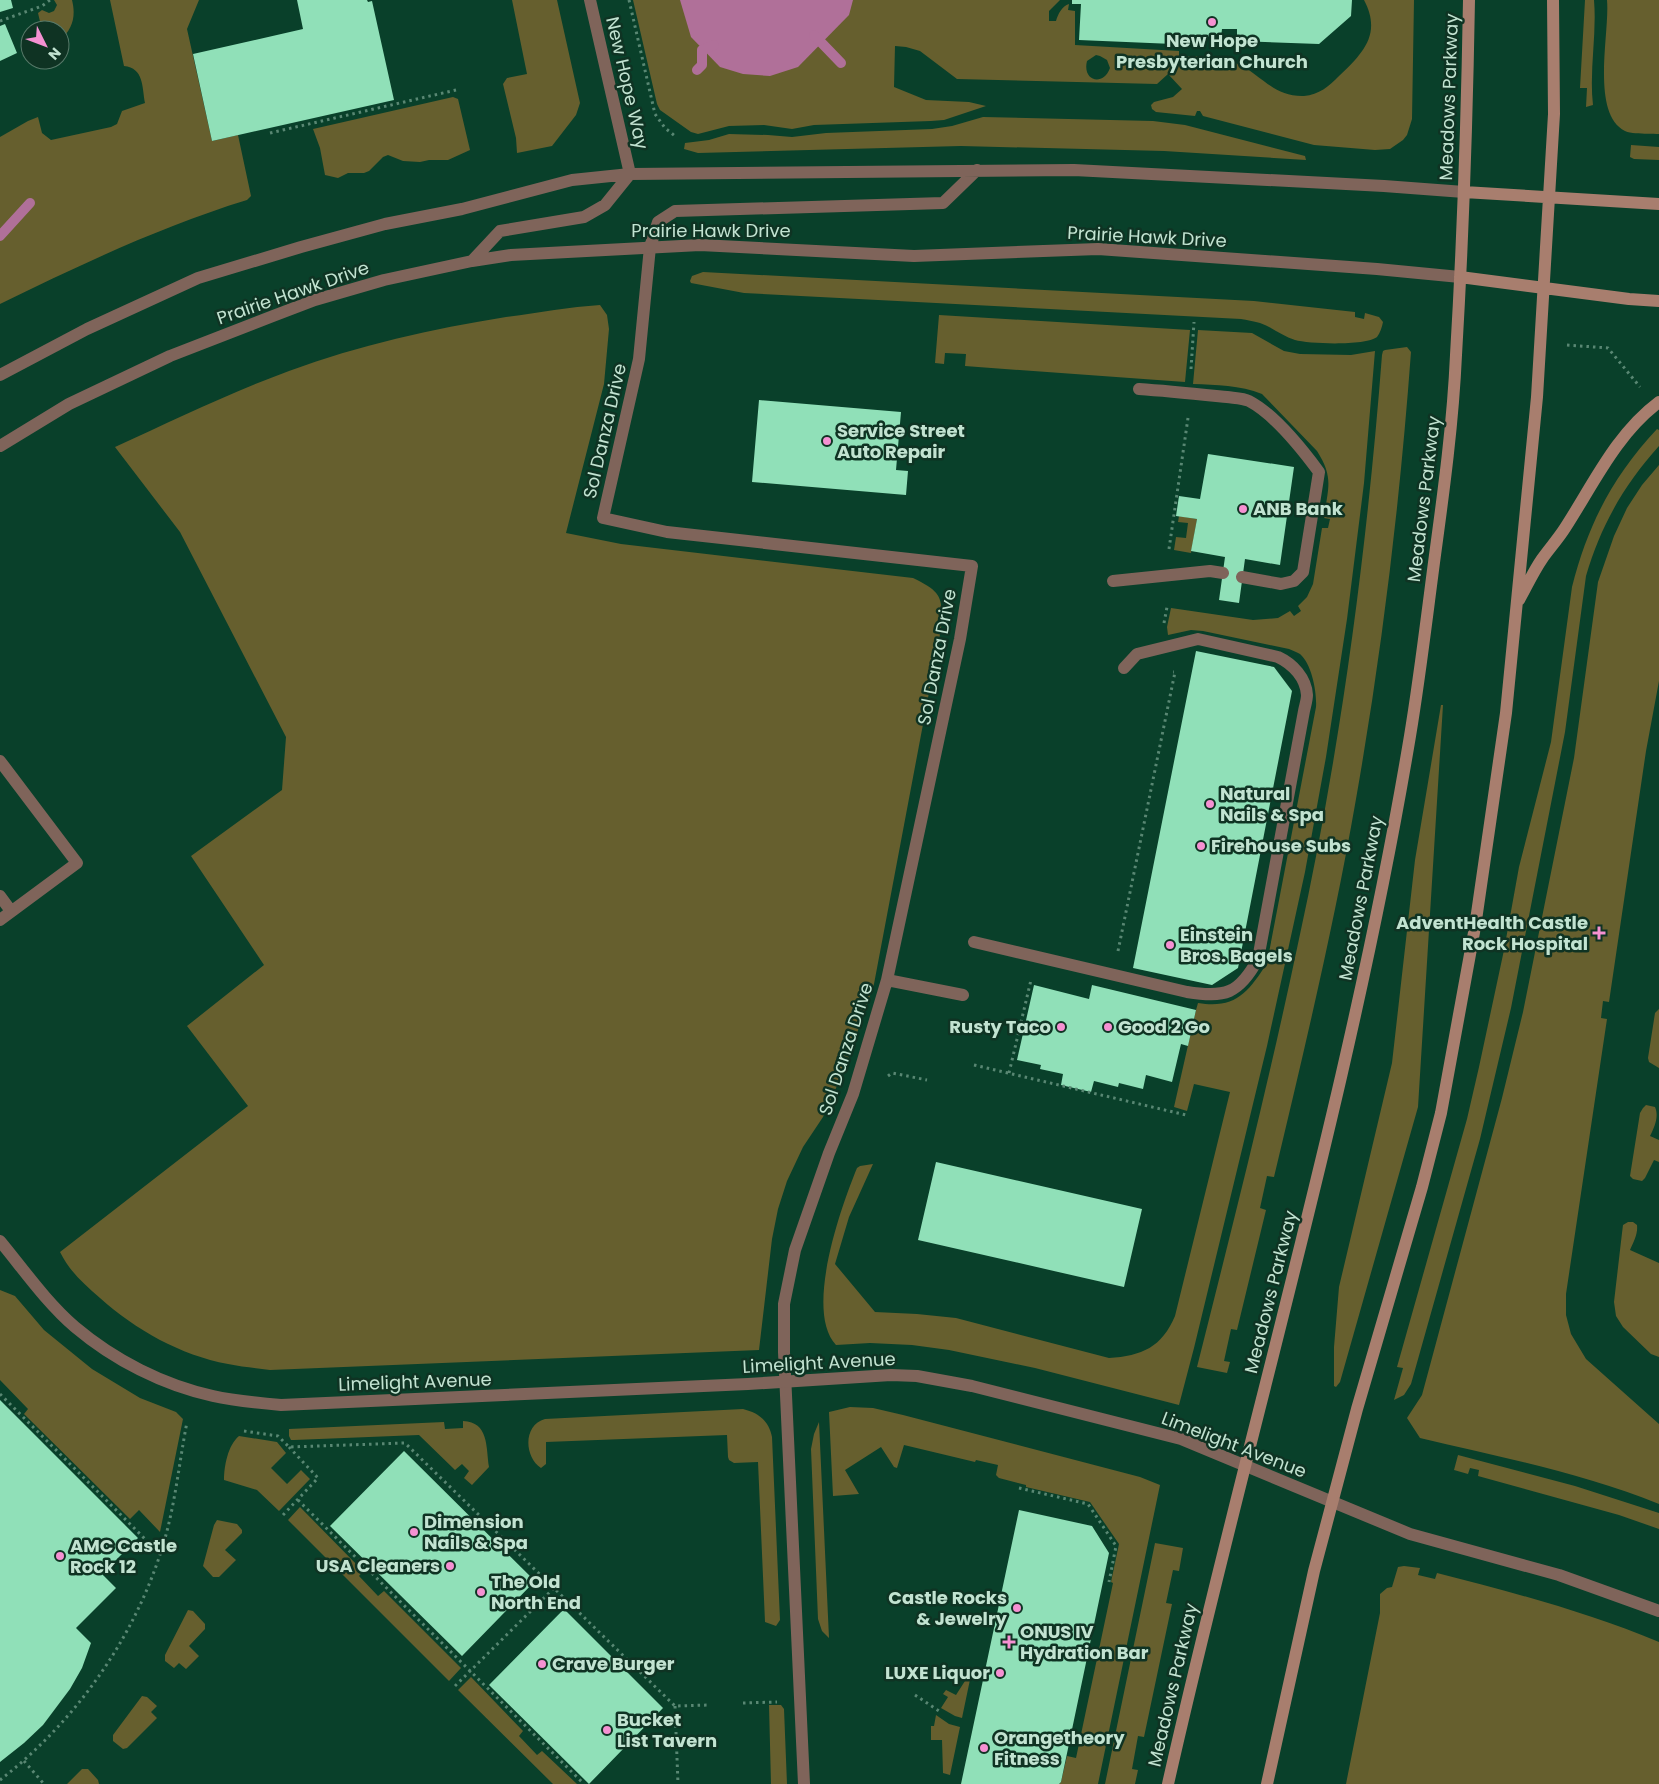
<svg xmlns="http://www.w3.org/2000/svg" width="1659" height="1784" viewBox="0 0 1659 1784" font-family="Poppins,sans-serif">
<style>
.green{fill:#665f2e;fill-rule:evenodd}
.water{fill:#b07099}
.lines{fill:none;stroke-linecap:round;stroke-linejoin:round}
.stream{stroke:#b07099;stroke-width:10}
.building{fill:#90e0b8}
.path{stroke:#598773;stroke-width:3;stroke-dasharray:2.5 4;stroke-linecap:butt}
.service{stroke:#7f645a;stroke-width:12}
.minor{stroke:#7f645a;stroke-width:12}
.tertiary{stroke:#7f645a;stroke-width:12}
.secondary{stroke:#a87e6e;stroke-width:12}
.poi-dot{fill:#f591d2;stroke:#0f3323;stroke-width:2}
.labels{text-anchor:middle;stroke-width:5;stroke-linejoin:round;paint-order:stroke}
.poi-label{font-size:18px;font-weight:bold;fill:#c2e3d1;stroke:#0f3323;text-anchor:start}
.street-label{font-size:18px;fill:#c2e3d1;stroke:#0f3323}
</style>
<rect width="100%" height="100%" fill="#09402a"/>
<path class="green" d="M54,0H72C76,16 73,29 60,40V30H42L38,13L42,10L49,13L54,11L57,5Z
M110,0H199L187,29L212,141L238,135L251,196L247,200C162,226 80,265 0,304V137L28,121L38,117L42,133L51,140L111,127L117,124L122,111L145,103C142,87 144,68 124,66Z
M512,0H557L580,103L576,115L552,146L517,153L516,138L503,84L507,78L527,74Z
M633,0H1060L1049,11V21H1056C1058,14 1062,6 1069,4L1068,10L1075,11V45L1179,51V56L1216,57L1221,63C1226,63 1231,61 1236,63C1261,74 1273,97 1304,96C1319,95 1329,86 1339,76C1363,53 1382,34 1364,0H1414L1412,119L1407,135L1403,140L1390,149L1375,150L1314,145L1203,116L1200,111H1197L1195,116L1156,112L1152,109L1151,105L1154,102L1173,97L1182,89L1168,74L1157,84L957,79L920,51L906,47L895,46L894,87L926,100L969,102L986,106L944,120L931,121L814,125L792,129L764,125L729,126L698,134L691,132L660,110L657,104ZM1096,55L1100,56L1107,60L1110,68C1103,87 1082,81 1087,61Z
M1585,0H1594C1597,35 1589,70 1593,105L1586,107L1587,88H1580Z
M1607,0H1659V134C1649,133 1634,135 1625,131C1590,113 1610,33 1607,0Z
M453,97L458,99L470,150L448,160H429L420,162L403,161L388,155L383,157L369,171L364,173H348L338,178L325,175L320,148L313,129Z
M983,117L1153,121L1185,125L1305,156L1306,160L1164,151L961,146L698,153L684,149L685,143L709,140L729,134L768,135L792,137L826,133L932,129L952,126Z
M1631,145L1659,147V160L1634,159L1630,157Z
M703,272L1254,301L1355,312V317L1364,319L1365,313L1379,317L1383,322C1382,327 1380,333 1377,337C1366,346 1309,344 1295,340C1282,336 1272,327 1260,323C1253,321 1247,320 1241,319L744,293L691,283L690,281L692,276Z
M600,305L607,315L609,329L604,384L566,533L621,544L913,578C942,592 943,597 941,629L874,984L845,1068L823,1117L803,1147L787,1181L778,1209L772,1239L759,1350L270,1370C256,1368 242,1367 228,1364C180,1355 136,1330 100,1298C83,1283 70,1272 60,1252L248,1106L187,1026L264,965L191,856L282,790L286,737L180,532L115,447C172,421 229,393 289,371C359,345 432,329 506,317C538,313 569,307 600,305Z
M939,315L1190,330L1185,382L978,367L965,366L966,354L945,353L944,364L935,363Z
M1198,330L1252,333L1284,351L1300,354L1351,355L1375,351L1364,483L1347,619L1326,757L1305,872L1267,1046L1194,1348L1179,1405L1035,1368L949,1350L912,1345L870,1343L836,1345C804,1311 841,1207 857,1168L860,1166L873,1164L849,1217L835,1264L875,1312L917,1314L956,1318L1109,1358C1142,1356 1162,1347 1175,1316L1230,1092L1194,1084L1187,1111L1174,1107L1196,1010L1198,1003C1235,1009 1248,993 1267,963L1316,707C1317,693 1312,664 1300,654C1297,652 1293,651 1289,649L1203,631L1191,630L1168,635L1167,627L1171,608L1253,620L1278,618L1290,611L1294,616L1301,611L1298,606L1307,597L1313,584L1322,528H1328L1330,519L1324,518C1328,487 1334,478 1317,451L1262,394C1240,385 1216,385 1193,384Z
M1407,347L1411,352C1400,502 1382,651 1356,799C1334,926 1304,1051 1274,1177L1267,1176L1260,1208L1266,1210L1237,1330L1231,1329L1224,1361L1230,1362L1227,1373L1197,1367C1233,1224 1269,1082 1299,939C1341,747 1367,550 1382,355L1383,351L1385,350Z
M1657,429L1659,430V446C1624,485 1601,525 1586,576L1565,732L1511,1008L1480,1139L1411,1384L1404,1395L1394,1400L1403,1368L1397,1367L1467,1119L1479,1067L1504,950L1519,867L1551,742L1572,587C1588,524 1613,476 1657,429Z
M1659,465V681L1646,751L1609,1002L1603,1001L1601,1018L1607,1019L1566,1294V1315L1571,1334L1586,1359L1659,1424V1504C1582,1473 1500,1457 1420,1438L1407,1418L1422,1395L1502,1098L1523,1012L1574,758L1598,582L1614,536L1627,508L1642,485Z
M1179,516L1197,519L1191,553L1174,550L1176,537L1186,538L1188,523L1178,522Z
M1441,705H1443L1418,1107L1340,1382L1336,1387L1334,1386V1347L1339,1287L1392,1063L1415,860Z
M1659,1009V1068L1649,1062L1648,1058L1655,1013Z
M1646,1105L1655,1107C1659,1116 1655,1126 1650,1136L1659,1140V1162L1654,1160L1645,1178L1642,1181L1633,1179L1630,1176L1640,1113L1643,1108Z
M1628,1222H1633L1637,1225C1638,1234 1634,1241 1630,1250L1659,1263V1357L1651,1354L1623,1327L1616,1316L1614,1302L1622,1233L1623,1225Z
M0,1290L15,1296L44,1330L92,1369L140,1398L176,1412L183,1419L160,1532L139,1510L130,1519L24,1414L28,1409L0,1380Z
M850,1407L873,1408L903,1415L1140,1477L1160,1485L1098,1784H1059L1061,1782L1067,1756L1076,1758L1113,1583L1111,1582L1119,1544L1090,1502L1026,1487V1485L999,1478L996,1475L998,1465L976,1460L975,1462L904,1445L897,1468L894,1467L881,1447L845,1470L859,1494L833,1496L829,1412Z
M743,1409C759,1413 769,1421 772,1437L780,1620L776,1626L765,1622L758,1462L734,1463L729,1460L728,1457L727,1435L546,1442V1464L541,1468C524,1457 523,1425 545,1419Z
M463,1421C489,1422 486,1447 489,1467L472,1485L464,1478L469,1471L462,1464L455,1470L419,1435L294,1440H291L289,1436V1429L444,1422L445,1429L463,1428Z
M819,1422L829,1638L822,1631L818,1619L811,1449L814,1434Z
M239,1436L277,1442L286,1453L271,1468L287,1484L301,1470L310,1479L279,1511L257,1490L224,1480C224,1466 228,1445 239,1436Z
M1458,1455L1575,1486L1659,1513V1529L1619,1515L1478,1476L1479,1470L1470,1468L1468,1474L1454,1470Z
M300,1507L363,1571L359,1576L378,1596L384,1591L461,1668L449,1681L288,1520Z
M217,1520L237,1524L242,1530V1533L225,1550L236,1560L219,1577H213L203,1566L214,1525Z
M1155,1543L1183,1548L1179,1571L1173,1570L1166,1603L1172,1604L1144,1737L1138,1736L1132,1769L1138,1770L1135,1784H1105Z
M1404,1566L1420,1568L1418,1575L1435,1579L1437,1573C1512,1592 1587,1612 1659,1642V1784H1346L1380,1613V1594L1387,1588L1392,1587L1398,1567Z
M188,1610L193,1611L205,1624V1629L189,1646L199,1656L186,1669L179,1663L174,1668L165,1661V1655Z
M972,1670L962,1718L955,1716L941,1708L948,1697L943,1694L946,1690L956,1695Z
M471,1677L523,1731L519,1736L537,1755L542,1751L577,1784H553L458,1690Z
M142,1696L147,1697L157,1706L151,1712L157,1718L127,1748L123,1749L113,1741V1735Z
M769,1705H781L784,1709L787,1784H771Z
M936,1715L949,1724L960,1727L950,1775L943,1773L942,1740H931V1726H934Z
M82,1769H88L98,1780L99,1784H67Z"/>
<path class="water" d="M680,0H853L849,15L798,67L770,76L743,74L720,67L691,37Z"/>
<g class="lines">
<path class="stream" d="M814,35L841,63
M697,70L702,65V50L714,45
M0,236L30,203"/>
</g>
<path class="building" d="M0,0H11L13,8L0,12Z
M297,0H367L368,2L372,1L394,100L212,141L193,54L303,29Z
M1072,0H1352L1351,16L1319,44L1237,41V29H1222L1221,38L1197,36V45L1079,40L1081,4H1072Z
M5,24L17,53L0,61V26Z
M759,400L901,412L896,470L908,471L906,495L752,482Z
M1208,454L1294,467L1280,565L1245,559L1239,603L1219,600L1225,557L1191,551L1197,519L1176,516L1179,496L1200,499Z
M1196,651L1274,667L1292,691L1238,968L1212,985L1133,968Z
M1034,985L1089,999L1092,985L1196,1010L1188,1046L1181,1044L1172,1082L1146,1075L1143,1089L1119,1083L1118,1087L1094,1081L1091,1092L1061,1085L1063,1074L1040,1069L1041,1065L1017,1060Z
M936,1162L1142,1209L1124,1287L918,1240Z
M0,1400L138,1538L102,1574L116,1588L76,1628L91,1643L82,1668L70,1689L43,1725L24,1743L0,1762Z
M404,1451L535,1581L462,1656L330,1526Z
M1019,1510L1092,1526L1109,1553L1061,1782L1059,1784H961Z
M564,1609L663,1708L589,1784L489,1685Z"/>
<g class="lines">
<path class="path" d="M629,0L655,114L665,128L675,136
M0,21L42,6L50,0
M270,133L456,90
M1567,345L1608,348L1640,387
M1191,369L1194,322
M1169,549L1188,418
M1164,623L1167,607
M1118,951L1175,672H1173
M974,1065L1186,1115
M1009,1073L1031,980
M888,1076L892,1073L927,1080
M0,1394L160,1554
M244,1431L278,1436L289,1447L405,1443L675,1706L709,1705
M1019,1488L1088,1504L1116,1546L1109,1582
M298,1500L584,1784
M283,1515L318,1478L289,1447
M455,1686L554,1588
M915,1695L939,1711
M743,1703L777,1702
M675,1706L678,1784
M24,1761L44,1784
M0,1780C80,1718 141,1629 167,1531C176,1496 180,1458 187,1422"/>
<path class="service" d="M650,247L639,359L603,518L667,532L972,566L960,639L887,980L853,1094L829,1153L795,1250L784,1304V1352L804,1784
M1139,389C1168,391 1197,394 1227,397C1234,398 1243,398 1249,401C1274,414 1302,449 1319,472L1303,572L1294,581L1281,584L1242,577
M1113,581L1210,571L1223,573
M0,761L77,863L0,920
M0,896L11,911
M974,942L1187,992C1225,998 1239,994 1258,959L1304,711C1305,706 1307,700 1307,695C1306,678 1293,664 1278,657L1198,639L1137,654L1124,668
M887,980L963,995"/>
<path class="minor" d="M590,0L630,174"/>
<path class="tertiary" d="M650,247L658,222L675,211L943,203L977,170
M472,261L500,231L584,217L605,205L630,174
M0,375L87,329L198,278L301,247L385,224L462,209L572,180L630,174L1074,170L1384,186L1464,192
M0,446L69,404L170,356L273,316L315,300L384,280L472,261L511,255L700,245L914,256L1098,249L1377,269L1460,277
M0,1241C24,1270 46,1302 75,1327C114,1360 163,1385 213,1396C235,1401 258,1403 281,1405L748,1384L891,1375L917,1376L972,1386L1181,1439L1410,1534L1559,1575L1659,1611"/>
<path class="secondary" d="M1464,192L1659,204
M1460,277L1629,299L1659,301
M1519,600C1527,586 1533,572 1542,559C1549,549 1558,539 1565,528C1593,485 1616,434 1659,402
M1168,1784C1247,1434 1351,1090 1410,736C1420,676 1427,615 1435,555C1444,489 1453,422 1456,355C1463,237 1467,119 1469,0
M1267,1784L1314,1571L1357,1409L1422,1187L1441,1113L1475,927L1506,713L1537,397L1554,114L1553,0"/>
</g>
<g class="poi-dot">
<circle cx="1212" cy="22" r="5"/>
<circle cx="827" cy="441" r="5"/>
<circle cx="1243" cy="509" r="5"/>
<circle cx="1210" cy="804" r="5"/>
<circle cx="1201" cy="846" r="5"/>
<path d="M1596.5 925.5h5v5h5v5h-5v5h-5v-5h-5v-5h5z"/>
<circle cx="1170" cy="945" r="5"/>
<circle cx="1061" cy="1027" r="5"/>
<circle cx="1108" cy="1027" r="5"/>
<circle cx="414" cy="1532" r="5"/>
<circle cx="60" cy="1556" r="5"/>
<circle cx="450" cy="1566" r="5"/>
<circle cx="481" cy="1592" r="5"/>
<circle cx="1017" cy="1608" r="5"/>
<path d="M1006.5 1634.5h5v5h5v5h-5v5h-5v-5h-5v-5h5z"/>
<circle cx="542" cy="1664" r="5"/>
<circle cx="1000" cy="1673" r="5"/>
<circle cx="607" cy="1730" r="5"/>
<circle cx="984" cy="1748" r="5"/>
</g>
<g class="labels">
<g class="poi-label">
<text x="1212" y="47" text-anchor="middle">New Hope<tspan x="1212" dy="21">Presbyterian Church</tspan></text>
<text x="837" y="437">Service Street<tspan x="837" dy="21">Auto Repair</tspan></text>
<text x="1253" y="515">ANB Bank</text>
<text x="1220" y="800">Natural<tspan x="1220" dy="21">Nails &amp; Spa</tspan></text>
<text x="1211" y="852">Firehouse Subs</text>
<text x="1588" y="929" text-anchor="end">AdventHealth Castle<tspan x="1588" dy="21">Rock Hospital</tspan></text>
<text x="1180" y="941">Einstein<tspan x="1180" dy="21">Bros. Bagels</tspan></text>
<text x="1051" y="1033" text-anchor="end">Rusty Taco</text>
<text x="1118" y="1033">Good 2 Go</text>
<text x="424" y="1528">Dimension<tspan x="424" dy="21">Nails &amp; Spa</tspan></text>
<text x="70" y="1552">AMC Castle<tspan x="70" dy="21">Rock 12</tspan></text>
<text x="440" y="1572" text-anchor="end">USA Cleaners</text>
<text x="491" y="1588">The Old<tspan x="491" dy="21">North End</tspan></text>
<text x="1007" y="1604" text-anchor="end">Castle Rocks<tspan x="1007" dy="21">&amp; Jewelry</tspan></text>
<text x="1020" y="1638">ONUS IV<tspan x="1020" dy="21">Hydration Bar</tspan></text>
<text x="552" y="1670">Crave Burger</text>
<text x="990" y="1679" text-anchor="end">LUXE Liquor</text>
<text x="617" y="1726">Bucket<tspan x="617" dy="21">List Tavern</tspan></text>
<text x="994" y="1744">Orangetheory<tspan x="994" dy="21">Fitness</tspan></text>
</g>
<g class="street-label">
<text transform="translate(627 83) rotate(77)" y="6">New Hope Way</text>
<text transform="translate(1449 97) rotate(-88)" y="6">Meadows Parkway</text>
<text x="711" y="237">Prairie Hawk Drive</text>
<text transform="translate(1147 237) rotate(3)" y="6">Prairie Hawk Drive</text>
<text transform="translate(293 293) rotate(-19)" y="6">Prairie Hawk Drive</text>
<text transform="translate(605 431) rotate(-77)" y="6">Sol Danza Drive</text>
<text transform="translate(1424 499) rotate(-83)" y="6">Meadows Parkway</text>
<text transform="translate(937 657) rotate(-79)" y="6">Sol Danza Drive</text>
<text transform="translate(1361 898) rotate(-79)" y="6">Meadows Parkway</text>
<text transform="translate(846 1049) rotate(-72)" y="6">Sol Danza Drive</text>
<text transform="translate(1271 1292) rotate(-76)" y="6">Meadows Parkway</text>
<text transform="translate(819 1363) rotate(-3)" y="6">Limelight Avenue</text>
<text transform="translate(415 1382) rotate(-2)" y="6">Limelight Avenue</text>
<text transform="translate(1234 1445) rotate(21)" y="6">Limelight Avenue</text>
<text transform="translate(1173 1685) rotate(-77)" y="6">Meadows Parkway</text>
</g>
</g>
<g transform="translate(45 45) rotate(132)"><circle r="24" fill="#0f3323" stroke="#577969"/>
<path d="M0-4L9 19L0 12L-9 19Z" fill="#f591d2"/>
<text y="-8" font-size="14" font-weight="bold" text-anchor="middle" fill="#c2e3d1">N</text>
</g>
</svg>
